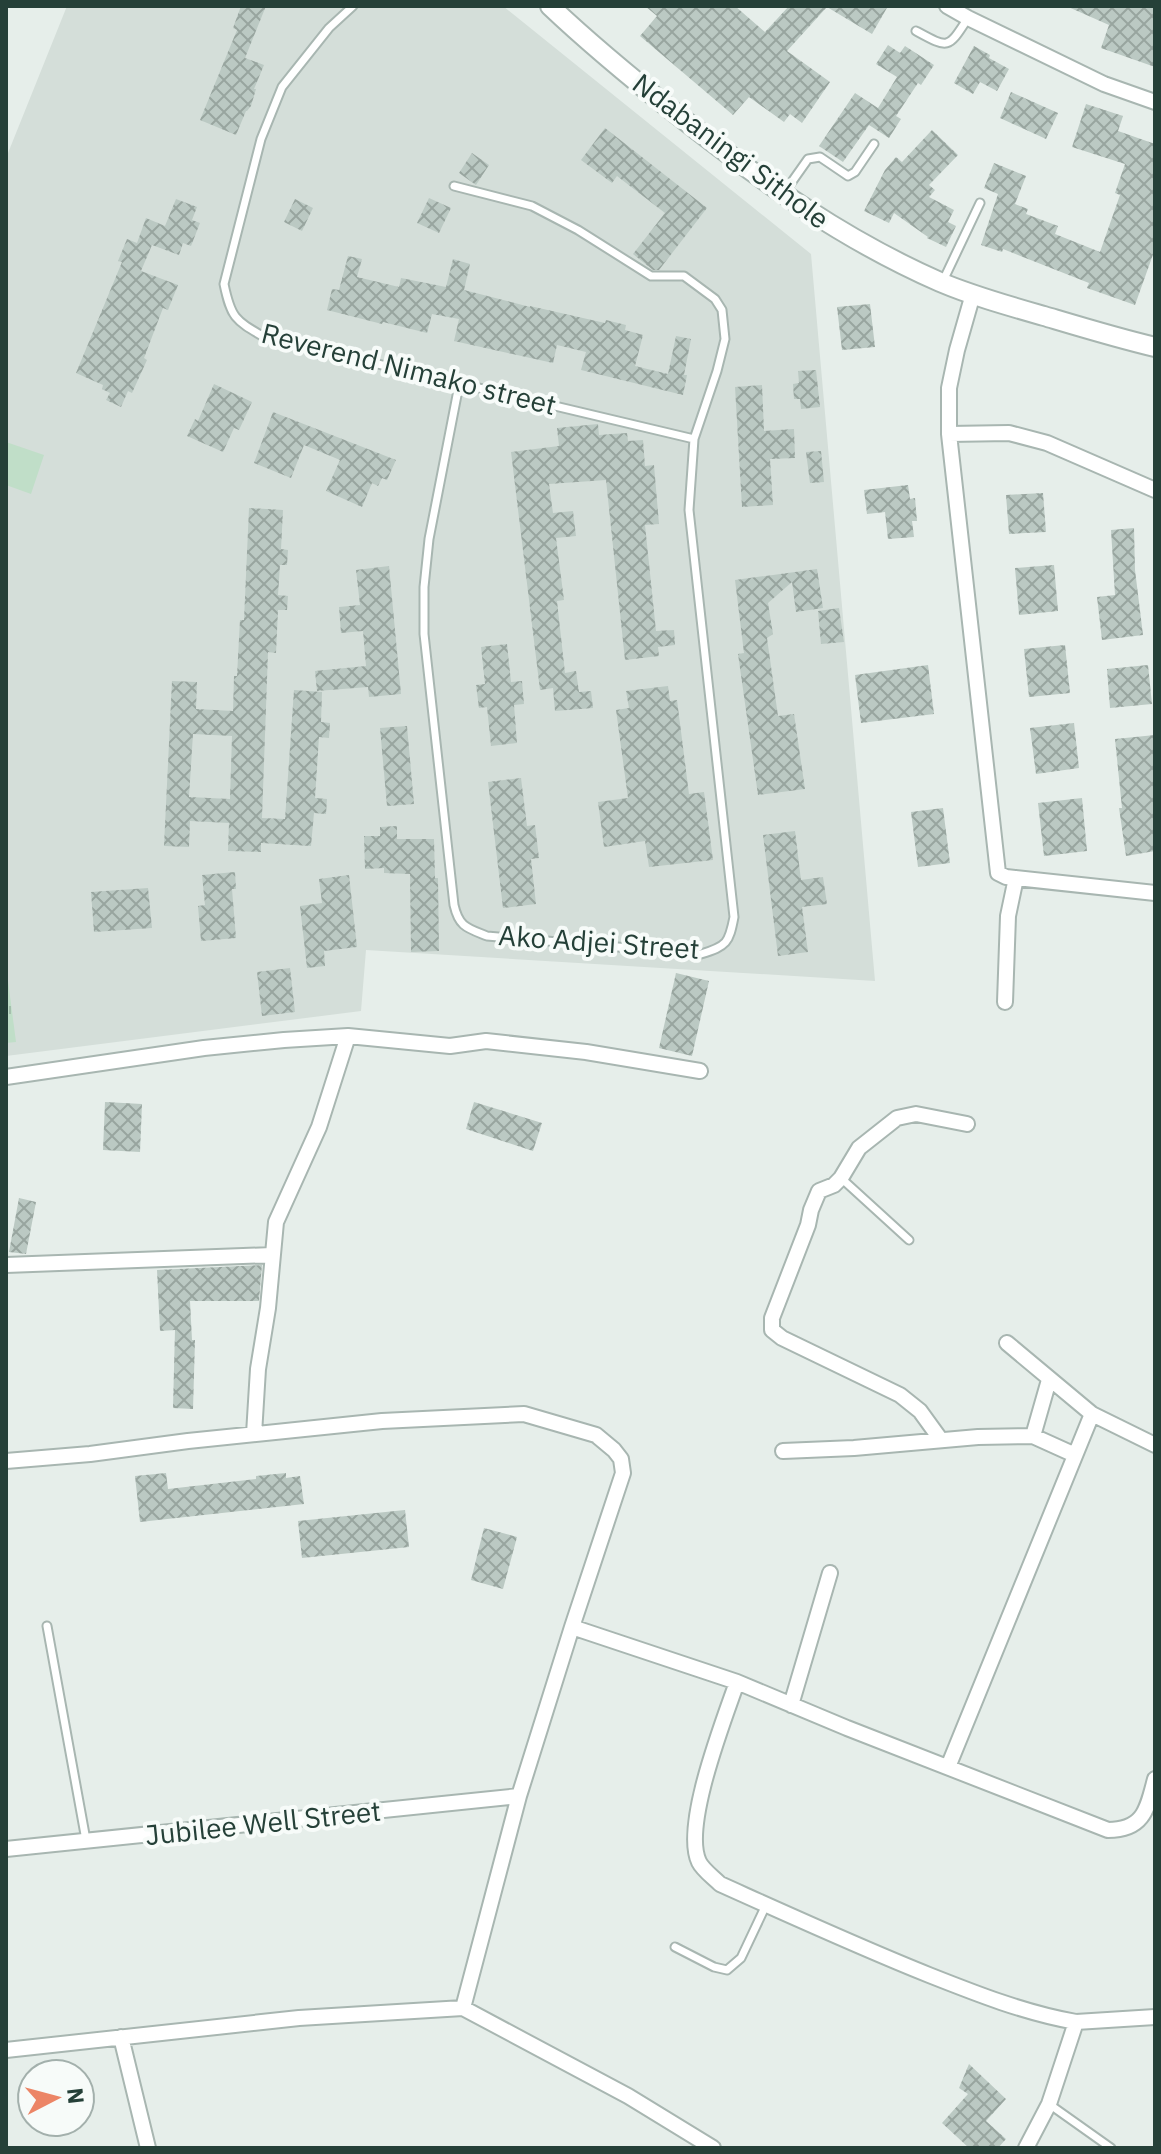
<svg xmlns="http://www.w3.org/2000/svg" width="1161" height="2154" viewBox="0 0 1161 2154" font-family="'IBM Plex Sans',sans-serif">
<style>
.built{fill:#d4ded9}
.grass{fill:url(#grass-tufts)}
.pitch{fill:#c0dec8}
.building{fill:url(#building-cross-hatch);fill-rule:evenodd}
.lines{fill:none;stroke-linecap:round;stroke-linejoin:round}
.service-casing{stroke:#a8b6b1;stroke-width:11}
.minor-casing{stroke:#a8b6b1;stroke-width:18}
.tertiary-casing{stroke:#a8b6b1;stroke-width:22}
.service{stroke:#fff;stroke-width:7}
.minor{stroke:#fff;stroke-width:14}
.tertiary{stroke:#fff;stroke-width:18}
.labels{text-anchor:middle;stroke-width:8;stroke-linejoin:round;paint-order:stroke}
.street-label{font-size:28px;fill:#254038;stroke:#f7fbf9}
</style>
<defs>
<pattern id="grass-tufts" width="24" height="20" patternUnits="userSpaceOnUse" patternTransform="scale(2)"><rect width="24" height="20" fill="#c0dec8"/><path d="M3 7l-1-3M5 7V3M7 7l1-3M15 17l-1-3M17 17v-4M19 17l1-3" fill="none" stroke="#a5c0ad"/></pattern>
<pattern id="building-cross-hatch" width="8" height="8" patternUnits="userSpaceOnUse" patternTransform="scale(2)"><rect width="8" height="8" fill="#bbc9c3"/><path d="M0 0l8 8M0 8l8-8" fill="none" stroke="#98a59f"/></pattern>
</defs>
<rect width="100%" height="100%" fill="#e6eeea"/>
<path class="built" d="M67,6H503L811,254L875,981L366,950L361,1011L6,1056V158Z"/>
<path class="grass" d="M6,965L16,1042L6,1043Z"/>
<path class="pitch" d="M6,442L44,455L31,494L6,485Z"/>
<path class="building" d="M241,6H266L245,58L264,65L254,89H256L251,106L247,111H246L236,135L200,120L237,30L233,28Z
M645,6H735L765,32L789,6H888L872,34L827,7L787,51L830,82L802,123L790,114L784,122L749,97L733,115L640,36L657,16Z
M1066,6H1155V67L1101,48L1109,25Z
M888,45L900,53L905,46L934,65L921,85L918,83L896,116L901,119L889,138L869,125L843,162L819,146L855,93L878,108L897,77L876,64Z
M974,46L990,55L989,58L1009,69L997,91L980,82L973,94L954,83Z
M1011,92L1058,113L1046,139L1000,118Z
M1086,104L1123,116L1118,131L1155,144V249L1135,305L1087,288L1089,283L1003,249L1002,252L981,245L998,194L984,188L994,163L1026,176L1015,204L1028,209L1026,214L1058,226L1055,234L1100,252L1120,195L1115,193L1125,164L1072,147Z
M605,128L707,208L659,270H653L633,254L665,213L617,176L612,183L581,160Z
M932,130L958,155L929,185L935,190L929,197L954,210L948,222L956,226L946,247L927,238L928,237L894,213L889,223L864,211L885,170L896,157L902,162Z
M472,153L489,165L476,185L459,173Z
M429,198L451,208L439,233L417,223Z
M176,199L197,207L192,220L200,223L191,246L183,243L179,255L152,245L141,271L178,285L168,310L163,308L144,358L147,360L132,393L128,391L121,407L106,400L110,393L102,389L103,385L76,373L122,262L118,261L127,239L137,243L146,218L165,226Z
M295,199L313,208L302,231L284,222Z
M348,256L362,259L357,277L399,287L401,278L446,287L453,259L470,264L464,290L530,307V306L605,323L606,320L626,325L625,330L643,335L635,366L668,374L676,336L691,339L684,375H687L683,395L581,370L586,352L557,345L553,363L454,341L459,319L432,314L427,333L383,322L382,324L327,310L332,289L339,290Z
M870,304L875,347L842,350L837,307Z
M816,370L820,407L801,409L800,399H794L793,384L799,383L798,371Z
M214,384L252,402L239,430L234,428L223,452L187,436L195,419L198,421Z
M762,385L764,431L794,429L795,458L770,459L773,505L742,507L735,387Z
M273,412L396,460L387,480L382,478L378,486L372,483L362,507L326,491L340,460L304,445L291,478L254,463Z
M598,424L599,435L627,433L628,441L643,440L645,466L654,465L659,524L645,525L656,631L674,630L675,645L658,647L659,656L625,660L606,480L549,484L553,513L573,511L576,536L556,538L564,600L557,601L565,673L576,671L579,692L591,691L593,708L555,711L553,688L540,690L511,452L559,446L557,428Z
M821,451L824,482L810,483L806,452Z
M908,485L910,499L915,498L917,521H912L914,537L888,539L885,512L867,514L864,490Z
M1043,493L1046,532L1009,534L1006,495Z
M249,508L283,510L281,549L288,550L287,565H280L278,595L288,596L287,610H278L276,653L268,652L262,818L285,819L294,690L322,692L321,722L330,723L329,738L319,737L315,798L327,799L326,814L314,813L311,846L261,843V852L228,851L229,823L190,821L189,847L164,846L172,681L197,682L196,709L233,711L234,676H237L240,620H244ZM193,734L232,736L230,799L189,797Z
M1134,528L1135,570L1143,635L1102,640L1097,597L1115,595L1111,530Z
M1054,565L1058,611L1019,615L1015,568Z
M389,566L401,694L369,697L368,687L317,691L315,671L366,666L363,631L341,633L339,607L360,605L356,570Z
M817,569L823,608L796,612L792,582L768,603L773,634L767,638L778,716L794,714L805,789L758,795L738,654L744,653L735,580Z
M839,608L844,642L821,644L818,611Z
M507,644L511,682L522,681L524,704L514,705L517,743L491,746L487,707L479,708L476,685L485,684L481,647Z
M1065,645L1070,693L1029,697L1024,649Z
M928,665L934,714L861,723L855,675Z
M1148,665L1152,704L1110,708L1107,669Z
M668,686L670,701L677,700L689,794L704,792L713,860L649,867L645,841L604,847L598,802L628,798L616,710L629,708L626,691Z
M1074,723L1079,768L1036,774L1030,728Z
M407,726L414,804L387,806L380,728Z
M1155,735V851L1126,856L1119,808H1122L1115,739Z
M521,778L527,826L535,825L539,858L531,859L536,904L503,908L488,782Z
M1082,798L1087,851L1044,856L1038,803Z
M943,808L950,863L918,867L911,812Z
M397,826V839H434L435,878H438L439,951L411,952L410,874L384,873V868L365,869L364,836H380V827Z
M795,831L801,880L823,877L827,904L802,907L808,952L778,956L763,835Z
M235,872L236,889H232L236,938L201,941L198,906L205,905L202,875Z
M349,875L357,947L324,951L325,966L307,968L300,906L322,903L319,879Z
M148,888L152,928L94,932L91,892Z
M290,968L295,1012L262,1016L257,972Z
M676,973L709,981L692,1056L659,1048Z
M105,1102L142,1104L140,1152L103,1150Z
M474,1102L542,1123L533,1151L466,1129Z
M19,1198L36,1202L26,1254L9,1252Z
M262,1265L259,1301H190L192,1340H195L193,1409L173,1408L175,1330L160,1331L157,1270Z
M166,1473L168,1489L256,1479V1476L286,1473V1478L300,1476L304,1504L140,1522L135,1476Z
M405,1510L409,1547L302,1558L298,1521Z
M484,1528L517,1537L503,1589L471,1580Z
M969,2064L1006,2099L986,2121L1006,2139L998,2148H969L942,2123L968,2094L959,2088Z"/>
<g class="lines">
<defs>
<path id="service" d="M353,6L329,28L282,87L261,139L224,284C231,318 235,320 264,337L694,439
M916,31C949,49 948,49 968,18
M454,186L532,206L578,230L651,276H684L715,299L722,310L725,339L717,371L694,439L689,510L734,917C729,943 727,946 701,954L487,936C467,928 459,927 454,905L424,634V587L429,539L459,385
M784,193L808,159L820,157L848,176L855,172L874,144
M943,281L980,203
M841,1178L909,1240
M47,1626L86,1840
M675,1947L714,1967L727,1970L741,1958L766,1905
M1049,2104L1111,2148"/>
<path id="minor" d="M947,6L968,18L1104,84L1155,102
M973,294L957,350L949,388V434L998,873L1006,877L1155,893
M949,434L1009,433L1047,443L1155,490
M1005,1002L1008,916L1016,878
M6,1077L204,1048L284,1040L348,1036L450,1046L486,1041L586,1052L700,1071
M6,1265L272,1255
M1007,1343L1092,1414L1155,1445
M254,1434L258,1369L268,1308L276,1222L319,1127L348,1036
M1033,1436L1075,1455
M941,1440L920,1411L900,1395L782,1338L772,1330V1318L808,1225L811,1210L819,1191L834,1185L841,1178L859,1148L897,1118L916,1114L967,1124
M783,1451L854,1448L978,1437L1033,1436L1049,1380
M6,1461L90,1454L188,1441L382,1421L524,1414L596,1435L614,1450L621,1459L623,1473L572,1627L519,1796L463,2008
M572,1627L737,1682L847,1728L1108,1830C1144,1830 1147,1809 1155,1779
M737,1682C724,1720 682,1826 699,1862C703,1870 713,1877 720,1884C789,1915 859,1947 929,1975C977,1994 1025,2013 1076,2022
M791,1705L830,1573
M948,1767L1092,1414
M6,1849L519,1796
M121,2037L148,2148
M6,2050L299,2018L463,2008L628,2096L713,2148
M1026,2148L1049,2104L1076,2022L1155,2017"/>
<path id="tertiary" d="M550,6C591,45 635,81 679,116C761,181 844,240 940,282C973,296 1009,306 1044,316C1081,327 1117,338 1155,347"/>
</defs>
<use href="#service" class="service-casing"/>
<use href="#minor" class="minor-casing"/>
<use href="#tertiary" class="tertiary-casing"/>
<use href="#service" class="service"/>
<use href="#minor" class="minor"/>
<use href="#tertiary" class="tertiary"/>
</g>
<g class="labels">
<g class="street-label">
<text transform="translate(731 151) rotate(37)" y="10">Ndabaningi Sithole</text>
<text transform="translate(409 369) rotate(14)" y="10">Reverend Nimako street</text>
<text transform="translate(599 942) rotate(4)" y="10">Ako Adjei Street</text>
<text transform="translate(263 1823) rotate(-6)" y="10">Jubilee Well Street</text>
</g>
</g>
<rect width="1161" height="2154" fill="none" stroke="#254038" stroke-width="16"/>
<g transform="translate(56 2098) rotate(84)"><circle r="38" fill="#f7fbf9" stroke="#a3b0ac" stroke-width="2"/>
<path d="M0-6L14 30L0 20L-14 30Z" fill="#ec8566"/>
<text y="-12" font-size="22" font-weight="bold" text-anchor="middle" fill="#254038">N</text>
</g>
</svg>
